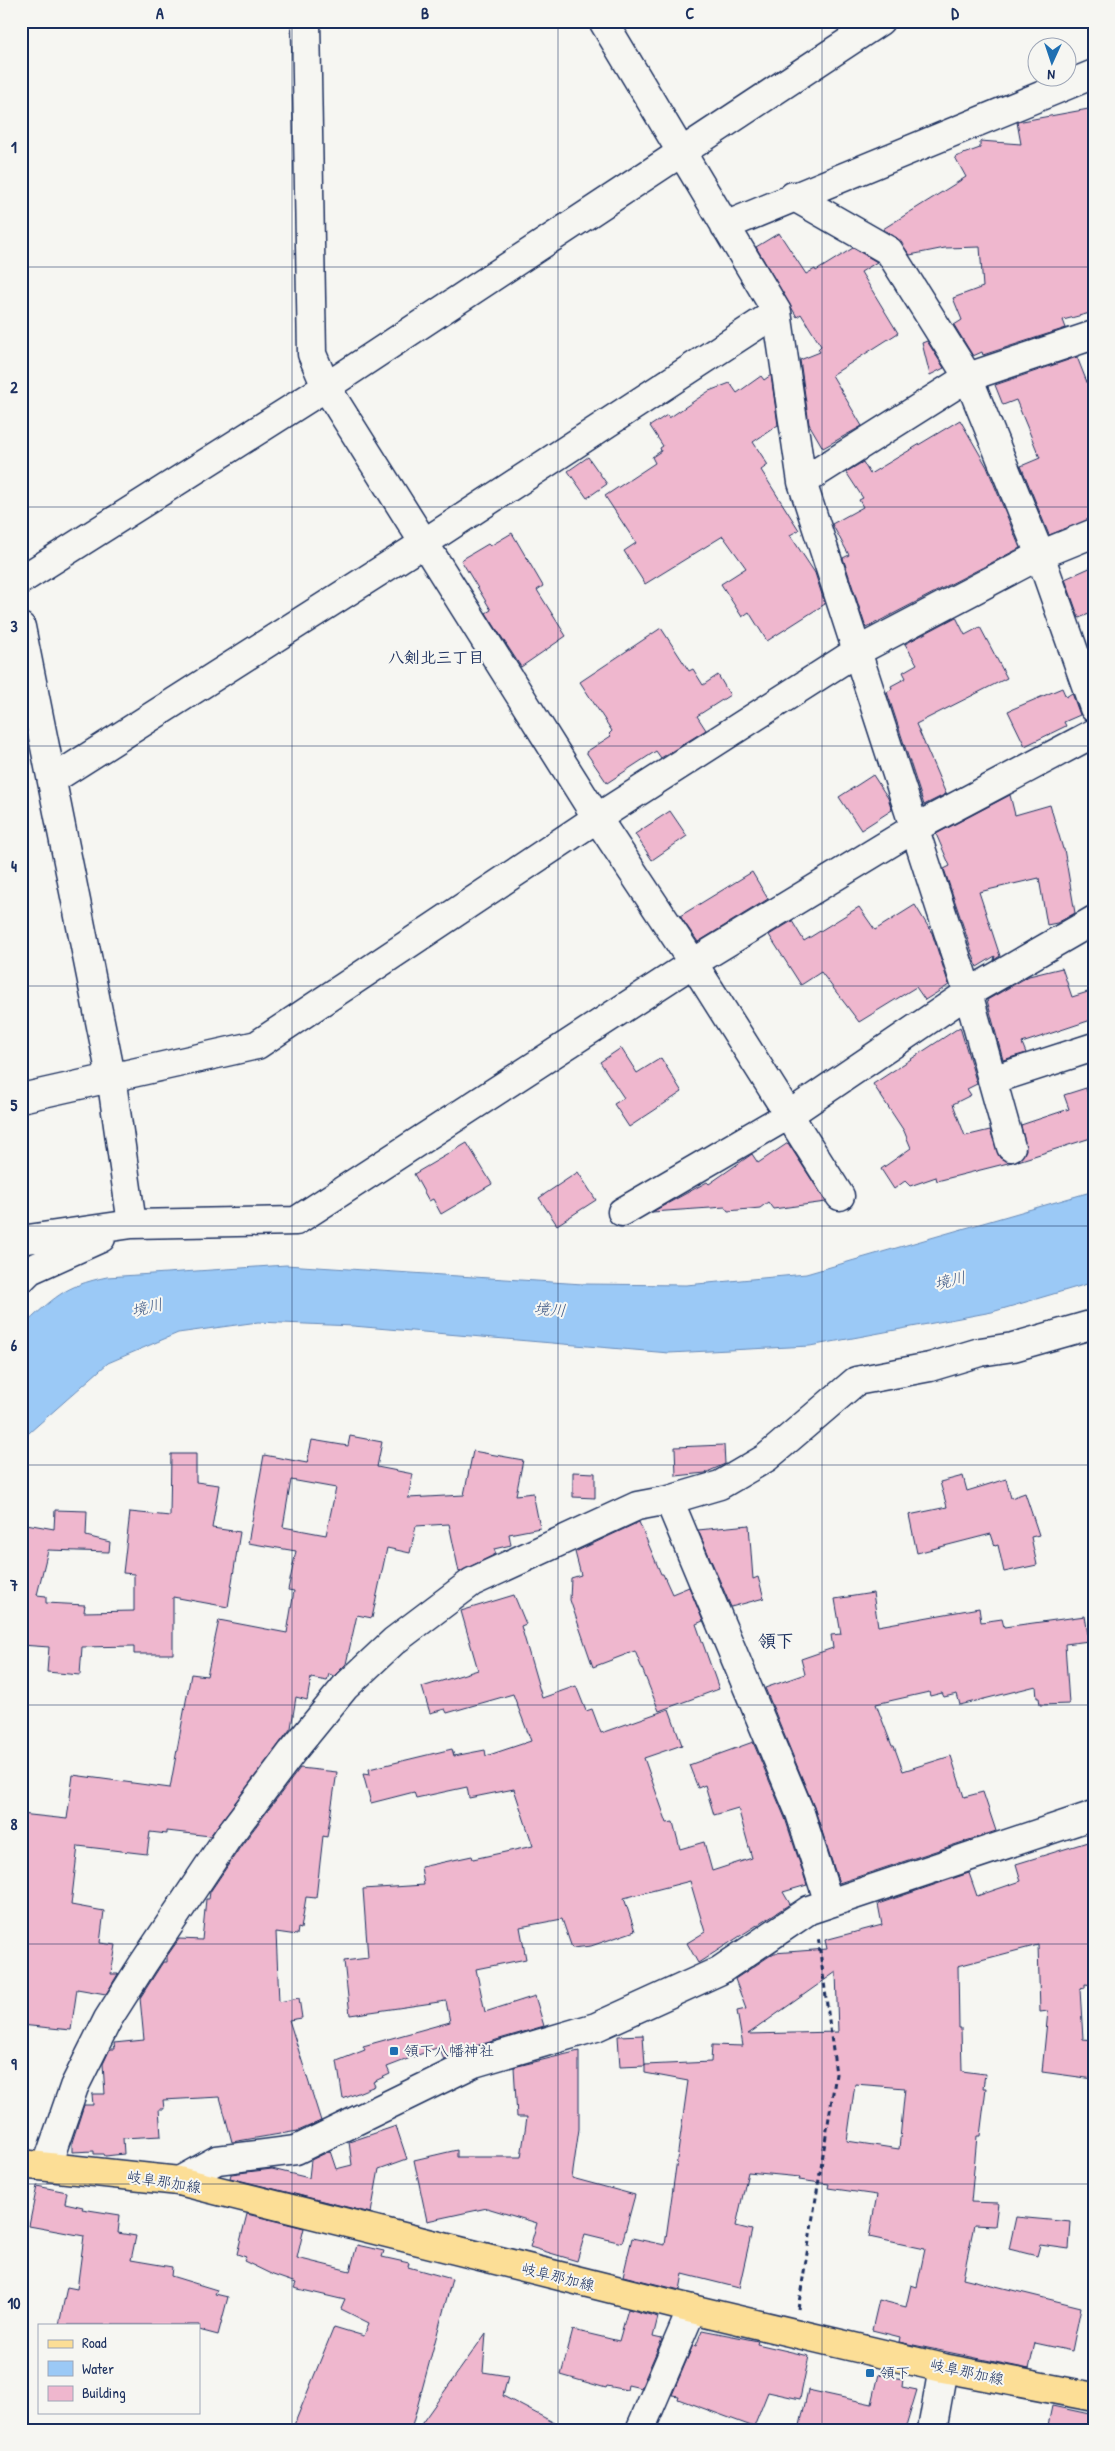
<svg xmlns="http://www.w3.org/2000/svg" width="1115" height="2451" viewBox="0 0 1115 2451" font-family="'Patrick Hand','Klee One',sans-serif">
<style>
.water{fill:#9bc9f6;stroke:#688bb9}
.building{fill:#efb7ce;stroke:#1b2f5e;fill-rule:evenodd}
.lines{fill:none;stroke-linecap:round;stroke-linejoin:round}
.minor-casing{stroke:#1b2f5e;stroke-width:31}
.major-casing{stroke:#1b2f5e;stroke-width:31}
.path{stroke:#1b2f5e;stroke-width:3;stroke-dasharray:5 4;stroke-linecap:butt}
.minor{stroke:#f6f6f2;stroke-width:28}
.major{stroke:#fcde96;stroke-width:28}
.grid{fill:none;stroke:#1b2f5e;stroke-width:1;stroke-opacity:0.55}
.poi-dot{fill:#1f6fb2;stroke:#f6f6f2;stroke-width:2}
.labels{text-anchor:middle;stroke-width:4;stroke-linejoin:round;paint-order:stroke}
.poi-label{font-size:15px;fill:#1b2f5e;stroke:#f6f6f2;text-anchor:start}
.street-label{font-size:15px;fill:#1b2f5e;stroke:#f6f6f2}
.neighbourhood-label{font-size:16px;font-weight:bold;fill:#1b2f5e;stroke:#f6f6f2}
.water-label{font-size:16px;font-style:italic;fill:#3b5684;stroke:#f6f6f2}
.quarter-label{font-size:18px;font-weight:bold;fill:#1b2f5e;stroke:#f6f6f2}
.neatline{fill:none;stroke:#1b2f5e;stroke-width:2}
.grid-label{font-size:16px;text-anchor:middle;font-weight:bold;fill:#1b2f5e}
</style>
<rect width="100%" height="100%" fill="#f6f6f2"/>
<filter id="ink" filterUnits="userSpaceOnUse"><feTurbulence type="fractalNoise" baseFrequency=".02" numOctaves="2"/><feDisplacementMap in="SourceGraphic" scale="10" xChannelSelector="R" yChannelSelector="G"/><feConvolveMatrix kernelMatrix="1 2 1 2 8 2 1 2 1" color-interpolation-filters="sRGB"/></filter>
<g filter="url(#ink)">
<path class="water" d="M1094,1191V1282L992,1312L810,1346L669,1353L353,1326L258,1322L178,1333L108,1363L21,1440V1328C54,1298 63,1286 107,1277L286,1265L583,1284L686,1285L806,1274Z"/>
<path class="building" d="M1094,108V312L1063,320L1066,328L983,355L982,352L973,356L954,325L962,320L953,298L983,287L980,247L945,248L910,255L897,238L883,229L966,177L955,157L980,148V141L1021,144L1017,122Z
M779,233L806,274L815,269L816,271L853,248L877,262L861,272L898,333L832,375L862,426L823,448L809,424L800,360L820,352L818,349L821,346L801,314L797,317L756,247Z
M927,341L944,368L930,375L922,343Z
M1077,357L1094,400V518L1049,535L1021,466L1040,458L1016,400L1003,405L995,385Z
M771,375L778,425L753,442L768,465L761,470L799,530L790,535L815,573L825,604L767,641L749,612L742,617L721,584L746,568L723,536L645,584L624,551L636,543L605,496L655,463L652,457L661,451L660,448L663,446L650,426L667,415L669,418L709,391L730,383L737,393L761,376L764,380Z
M960,420L987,467L1020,548L866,628L843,558L849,555L832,524L863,507L859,500L863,498L846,472L863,462L870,474Z
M588,457L607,484L587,498L568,471Z
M512,533L543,586L537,590L566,636L521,667L486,613L491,610L461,560L488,544L490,546Z
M1094,566V612L1079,618L1065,579Z
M956,617L965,635L980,627L1007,678L916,724L946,794L924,805L887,692L892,689L891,686L906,678L903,672L917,664L905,644Z
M661,628L689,671L693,669L703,685L718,675L730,695L697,716L706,730L661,758L656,751L607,783L586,752L611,736L609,734L612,731L580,682Z
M1062,688L1066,697L1072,693L1080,715L1064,722L1066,726L1025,746L1008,711Z
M873,775L888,798L892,810L861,830L839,797Z
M1010,795L1015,815L1050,805L1063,849H1064L1075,913L1057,923L1047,925L1039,878L979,892L1000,956L994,960L995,956L977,967L944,869L950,866L936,834Z
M670,811L687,836L652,860L635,834Z
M752,872L768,899L698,942L680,916Z
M915,905L932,933L949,985L925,1000L916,987L859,1022L821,972L801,985L769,935L792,921L804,941L859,907L875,930Z
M1062,968L1072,997L1094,990V1019L1022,1043L1026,1053L1003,1060L987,1000L1029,976Z
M960,1027L977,1084L967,1089L971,1095L953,1104L965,1136L990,1130L1000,1158L1012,1162L937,1181L936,1177L910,1186L905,1181L894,1189L881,1169L911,1148L904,1131L873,1084Z
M621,1048L637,1073L661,1058L682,1092L629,1127L614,1104L624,1098L600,1062Z
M1086,1088L1087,1092L1094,1090V1137L1018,1161L1026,1150L1021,1125L1069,1109L1064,1095Z
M467,1143L492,1184L441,1214L433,1199L429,1201L414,1174Z
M788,1143L826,1202L773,1209L768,1202L760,1208L728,1211L725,1207L652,1212L707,1182L709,1184L752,1154L758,1163Z
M578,1172L596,1200L557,1225L539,1198Z
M350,1436L382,1442L377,1467L413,1474L408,1498L464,1495L473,1451L523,1460L516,1495L533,1493L540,1528L509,1534L511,1545L494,1549L496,1554L459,1572L449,1524L416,1526L410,1553L387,1548L372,1618L357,1615L346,1664L334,1676L329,1674L327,1681L311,1678L307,1700L296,1697L291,1728L210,1836L167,1831V1834L150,1832L147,1854L78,1846L71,1905L104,1911L100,1943L116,1945L111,1974H118L106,1994L77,1989L71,2030L21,2025V1814L67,1819L73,1775L170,1788L191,1674L207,1676L219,1620L287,1633L294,1591L288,1590L296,1551L248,1543L264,1455L307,1463L312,1440L348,1446ZM291,1480L336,1488L326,1535L283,1527Z
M724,1445L725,1464L705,1473L676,1476L675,1447Z
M171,1454H196V1482L219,1485L212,1528L240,1532L228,1607L173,1597V1654H134V1646L82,1647L80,1675L47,1672L49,1647L21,1645V1523L54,1529L55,1510L87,1511L86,1536L110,1542L109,1552L48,1550L37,1595L46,1596V1603L85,1605L84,1612L134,1611V1574L123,1573L130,1512L170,1516Z
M573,1472L595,1473V1498L573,1497Z
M963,1476L967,1491L1006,1479L1011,1498L1025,1493L1039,1535L1031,1537L1037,1565L1004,1572L998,1545L995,1546L991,1534L917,1553L909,1515L947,1507L940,1482Z
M639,1522L661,1574H663L672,1594L689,1587L703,1621L696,1624L719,1689L659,1711L635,1651L593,1667L570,1600L571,1578L581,1575L575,1552Z
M749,1525L753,1579L758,1577L764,1598L731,1607L698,1530Z
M873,1593L878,1626L979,1608L981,1622L1002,1619L1004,1627L1085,1616L1089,1641L1065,1644L1069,1704L1040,1705L1039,1698H1037L1036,1686L960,1705L957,1694L944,1697L942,1693L930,1696L929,1692L876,1704L892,1746H894L903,1771L951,1756L964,1797L983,1792L996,1831L839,1883L814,1807L765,1688L805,1674L801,1659L833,1648L831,1635L841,1634L835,1599Z
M514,1595L526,1624L521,1626L542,1698L576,1686L586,1711L592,1709L601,1733L669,1709L682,1745L644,1758L667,1823L673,1822L680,1849L704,1842L712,1871L752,1858L738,1808L714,1815L705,1785L698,1788L689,1765L753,1742L785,1818L807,1885L783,1892L790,1904L698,1963L687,1943L705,1932L690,1881L624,1898L635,1931L591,1946L572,1948L562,1919L520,1927L526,1959L476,1969L485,2012L535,1996L544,2026L469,2048L444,2060L439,2047L387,2067L390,2074L373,2082L375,2086L343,2099L337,2061L365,2050L363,2046L450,2022L446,2001L350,2015L344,1961L368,1958L363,1889L424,1885L421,1867L472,1856L473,1859L533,1846L514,1789L469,1798L467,1787L416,1798L414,1792L371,1803L363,1774L370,1775L369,1769L452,1749L454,1756L485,1750L486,1756L531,1741L513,1694L447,1713L445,1709L430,1713L422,1687L478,1670L461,1611Z
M300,1768L337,1772L327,1837L323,1836L316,1898L306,1897L301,1929L298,1928L297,1935L276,1932L279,2002L299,1998L302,2018L289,2020L321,2121L298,2131L232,2142L220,2097L163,2100L164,2109H159L161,2136L123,2138L124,2154L105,2156L104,2154H94V2151L72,2152V2142L84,2105H93L92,2094H105L103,2064L110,2049H115L114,2043L144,2040L140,1998L163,1962H167V1956L179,1939L202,1940L206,1899H209L210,1892L241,1846Z
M1094,1840V1985L1085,1984V1988L1080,1989L1083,2039L1094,2040V2079L1042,2072L1048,2011L1040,2012L1038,1945L958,1966L959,2028H961L962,2071L985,2074L983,2088H986L980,2136H977L971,2202L998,2203L995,2226L974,2225L963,2278L1081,2307L1072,2351L1035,2343L1029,2369L899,2342L900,2337L872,2330L879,2300L906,2307L911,2285L917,2287L925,2249L869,2237L877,2195L828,2188L829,2184L799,2180L800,2177L748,2172L736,2226L752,2230L739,2288L683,2274L680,2290L623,2276L632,2238L665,2245L688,2081L645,2073V2065L711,2062L712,2045L743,2046L737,2011L746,2009L735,1979L774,1953L827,1949L825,1940L882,1925L878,1904L969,1873L977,1896L1021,1881L1016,1864ZM836,1972L838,2032L748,2034L754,2030ZM855,2084L905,2088L899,2149L847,2141Z
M643,2035L645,2066L620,2067L618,2036Z
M579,2051V2129L572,2178L635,2195L622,2243L585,2234L577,2261L530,2247L537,2223L487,2208L427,2221L414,2160L457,2150V2157H521L527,2117H517L514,2067Z
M396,2126L407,2159L379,2169L371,2213L230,2178L231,2174L272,2169L309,2178L311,2160L330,2151L336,2169L352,2165L349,2142Z
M37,2186L67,2192L65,2203L83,2207L82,2209L120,2215L118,2233L136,2236L131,2260L172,2267L171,2276L217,2290L215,2294L228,2297L218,2335L199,2330V2325H59L67,2287L77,2289L84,2236L29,2226Z
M247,2214L304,2228L297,2258L350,2271L357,2245L384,2251L382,2257L409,2263L408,2267L452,2279L411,2430H292L334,2327L364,2336L369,2323L341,2309L345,2300L294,2288L296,2283L273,2275L244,2261L246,2257L237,2254Z
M1016,2217L1071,2222L1069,2249L1040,2245L1037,2256L1009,2249Z
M628,2309L658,2317L653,2337L662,2339L641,2388L628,2385L627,2390L607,2386L606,2388L561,2375L573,2330L619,2341Z
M702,2330L758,2341L757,2344L809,2356L800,2399L768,2392L754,2427L678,2399L679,2396L672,2395L693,2345L696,2346Z
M486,2333L483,2372L508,2376L503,2396L568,2430H417Z
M879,2374L903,2379L902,2387L917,2390L905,2430H799L808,2390L872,2404Z
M1052,2406L1094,2415V2430H1047Z"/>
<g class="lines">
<defs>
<path id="minor" d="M306,21L312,354L326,387L597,818L693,963L840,1196
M603,21L777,312L802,482L968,993L1011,1147
M793,196L889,251L968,377L1040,555L1094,708
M725,226L1094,74
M802,482L968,377L1094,335
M21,580L326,387L880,21
M21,627L111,1076L132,1224
M52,780L424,543L777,312
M992,1080L1094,1047
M21,1098L257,1045L597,818L856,652L1040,555L1094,533
M622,1212L790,1114L968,993L1094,920
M21,1240L132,1224L296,1221L693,963L913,829L1094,733
M21,1279L30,1270L101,1238
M669,1500L800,1813L829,1903
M47,2165L74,2087L108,2019L143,1964L228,1837L292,1752L345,1687L394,1641L472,1582L637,1506L669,1500L720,1485L766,1458L856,1381L930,1367L980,1352L1013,1347L1094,1324
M179,2181L217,2160L296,2150L474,2063L596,2027L719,1971L809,1910L1094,1815
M640,2430L692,2309
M932,2430L943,2368"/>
<path id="major" d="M21,2164L179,2181L692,2309L943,2368L1094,2397"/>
</defs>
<use href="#minor" class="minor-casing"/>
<use href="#major" class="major-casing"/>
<path class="path" d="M798,2309L836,2074L818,1936"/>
<use href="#minor" class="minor"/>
<use href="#major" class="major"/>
</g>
</g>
<path class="grid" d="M292,21V2430M558,21V2430M822,21V2430M21,267H1094M21,507H1094M21,746H1094M21,986H1094M21,1226H1094M21,1465H1094M21,1705H1094M21,1944H1094M21,2184H1094"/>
<g class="poi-dot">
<rect x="389" y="2046" width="10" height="10" rx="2.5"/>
<rect x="865" y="2368" width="10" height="10" rx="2.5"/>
</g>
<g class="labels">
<g class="poi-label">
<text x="404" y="2056">領下八幡神社</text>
<text x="880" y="2378">領下</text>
</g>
<g class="street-label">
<text transform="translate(164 2182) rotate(9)" y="5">岐阜那加線</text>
<text transform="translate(558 2277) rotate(14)" y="5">岐阜那加線</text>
<text transform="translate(967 2372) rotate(12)" y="5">岐阜那加線</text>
</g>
<g class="neighbourhood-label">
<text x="436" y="663">八剣北三丁目</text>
</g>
<g class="water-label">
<text transform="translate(950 1280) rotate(-13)" y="6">境川</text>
<text transform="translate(147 1307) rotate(-13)" y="6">境川</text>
<text transform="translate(550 1309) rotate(4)" y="6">境川</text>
</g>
<g class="quarter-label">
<text x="776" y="1647">領下</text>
</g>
</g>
<rect width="1115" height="2451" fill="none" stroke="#f6f6f2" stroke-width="55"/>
<rect x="38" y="2324" width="162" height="90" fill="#f6f6f2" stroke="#9ea6b7"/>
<rect x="48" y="2340" width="25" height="8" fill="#fcde96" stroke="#9ea6b7"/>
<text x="82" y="2348" font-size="15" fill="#1b2f5e">Road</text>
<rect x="48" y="2361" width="25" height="15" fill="#9bc9f6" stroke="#9ea6b7"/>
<text x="82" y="2374" font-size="15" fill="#1b2f5e">Water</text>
<rect x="48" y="2386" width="25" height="15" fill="#efb7ce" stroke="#9ea6b7"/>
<text x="82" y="2398" font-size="15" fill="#1b2f5e">Building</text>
<g transform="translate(1052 62) rotate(183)"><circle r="24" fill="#f6f6f2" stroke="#9ea6b7"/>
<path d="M0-4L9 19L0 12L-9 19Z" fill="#1f6fb2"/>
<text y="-8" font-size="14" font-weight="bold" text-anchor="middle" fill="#1b2f5e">N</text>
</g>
<rect x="28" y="28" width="1060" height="2396" class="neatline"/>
<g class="grid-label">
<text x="160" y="19">A</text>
<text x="425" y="19">B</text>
<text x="690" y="19">C</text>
<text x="955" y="19">D</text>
<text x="14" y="153">1</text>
<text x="14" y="393">2</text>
<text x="14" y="632">3</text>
<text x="14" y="872">4</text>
<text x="14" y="1111">5</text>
<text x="14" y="1351">6</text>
<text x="14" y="1591">7</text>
<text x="14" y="1830">8</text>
<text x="14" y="2070">9</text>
<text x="14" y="2309">10</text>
</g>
</svg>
